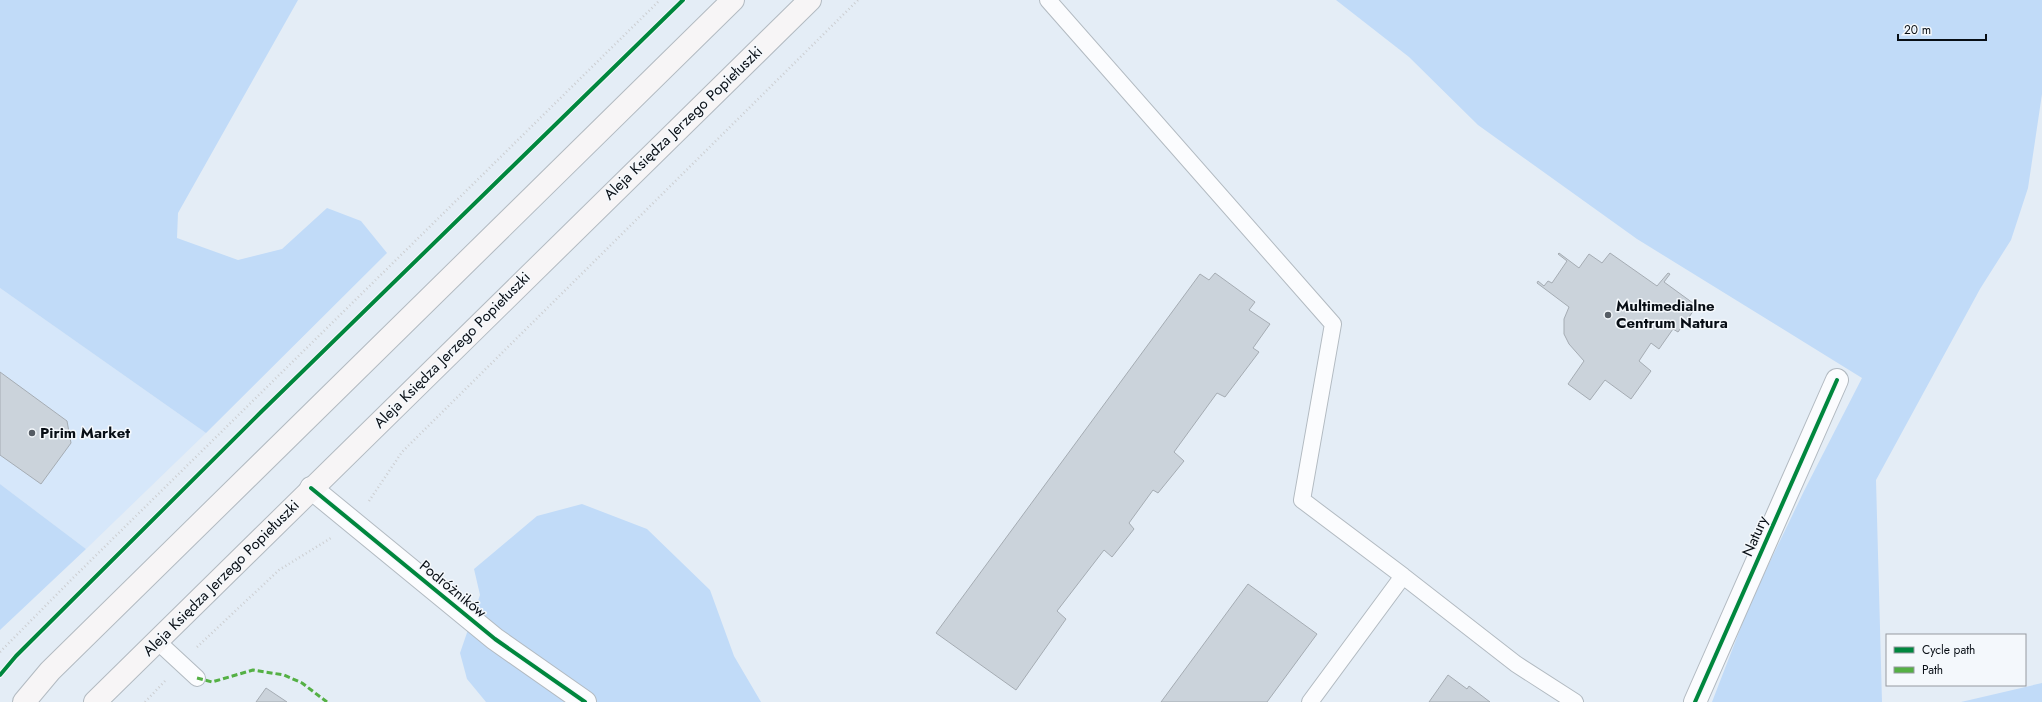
<svg xmlns="http://www.w3.org/2000/svg" width="2042" height="702" viewBox="0 0 2042 702" font-family="Jost,sans-serif">
<style>
.built{fill:#d6e7fa}
.green{fill:#c1dbf8}
.building{fill:#cbd3db;stroke:#a5acb3}
.lines{fill:none;stroke-linecap:round;stroke-linejoin:round}
.lane-casing{stroke:#b2bac1;stroke-width:18}
.street-casing{stroke:#b2bac1;stroke-width:24}
.secondary-casing{stroke:#b2bac1;stroke-width:24}
.path{stroke:#ccced1;stroke-width:2.5;stroke-dasharray:1 3;stroke-linecap:butt}
.lane{stroke:#fbfcfe;stroke-width:16}
.street{stroke:#fbfcfe;stroke-width:22}
.secondary{stroke:#f7f5f6;stroke-width:22}
.quiet{stroke:#54b044;stroke-width:3;stroke-dasharray:6 3;stroke-linecap:butt}
.cycleway-casing{stroke:#f4f8fc;stroke-width:6}
.cycleway{stroke:#00873e;stroke-width:4}
.poi-dot{fill:#555c64;stroke:#f4f8fc;stroke-width:1.5}
.labels{text-anchor:middle;stroke-width:3;stroke-linejoin:round;paint-order:stroke}
.street-label{font-size:15px;fill:#080e15;stroke:#f4f8fc}
.poi-label{font-size:15px;font-weight:bold;fill:#080e15;stroke:#f4f8fc;text-anchor:start}
</style>
<rect width="100%" height="100%" fill="#e4edf6"/>
<path class="built" d="M0,288L206,433L86,549L0,484Z"/>
<path class="green" d="M0,0H298L178,213L177,238L238,260L282,249L327,208L361,221L387,253L206,433L0,288Z
M1336,0H2042V94L2028,188L2011,240L1980,289L1876,480L1882,702H1712L1751,601L1804,491L1862,378L1637,239L1478,125L1409,57Z
M0,484L86,549L0,630Z
M582,504L647,529L710,590L734,656L761,702H486L467,679L460,653L480,595L474,569L537,516Z
M2042,683V702H1961Z"/>
<path class="building" d="M1559,253L1579,268L1589,254L1602,263L1610,253L1657,286L1668,273L1670,274L1664,282L1697,306L1678,332L1673,329L1659,349L1651,343L1639,361L1651,371L1631,399L1605,380L1590,400L1568,384L1584,361L1569,344L1564,334V319L1569,307L1537,283L1538,281L1544,286L1548,281L1552,283L1567,261L1558,254Z
M1215,273L1255,302L1249,310L1270,324L1253,348L1259,352L1225,397L1217,393L1174,452L1184,461L1158,493L1153,490L1129,523L1134,529L1112,557L1104,550L1057,611L1066,619L1016,690L936,633L1200,274L1209,280Z
M0,372L67,421L71,443L41,484L0,455Z
M1248,584L1317,634L1267,702H1161Z
M1448,675L1467,689L1469,686L1490,702H1429Z
M266,688L287,702H256Z"/>
<g class="lines">
<defs>
<path id="lane" d="M1048,0L1333,324L1302,500L1403,576
M157,641L197,678
M1310,702L1403,576L1516,664L1575,702"/>
<path id="street" d="M311,488L495,639L585,702
M1695,702L1837,380"/>
<path id="secondary" d="M24,702L50,671L733,0
M95,702L810,0"/>
</defs>
<use href="#lane" class="lane-casing"/>
<use href="#street" class="street-casing"/>
<use href="#secondary" class="secondary-casing"/>
<path class="path" d="M369,501L402,452L858,0
M197,647L279,570L331,538
M0,652L73,578L660,0
M145,702L165,681"/>
<use href="#lane" class="lane"/>
<use href="#street" class="street"/>
<use href="#secondary" class="secondary"/>
<path class="quiet" d="M197,678L212,682L253,670L284,675L302,683L327,702"/>
<defs>
<path id="cycleway" d="M311,488L495,639L585,702
M0,675L16,656L261,412L683,0
M1695,702L1837,380"/>
</defs>
<use href="#cycleway" class="cycleway-casing"/>
<use href="#cycleway" class="cycleway"/>
</g>
<g class="poi-dot">
<circle cx="1608" cy="315" r="4"/>
<circle cx="32" cy="433" r="4"/>
</g>
<g class="labels">
<g class="street-label">
<text transform="translate(683 123) rotate(-44)" y="5">Aleja Księdza Jerzego Popiełuszki</text>
<text transform="translate(452 350) rotate(-45)" y="5">Aleja Księdza Jerzego Popiełuszki</text>
<text transform="translate(1755 536) rotate(-66)" y="5">Natury</text>
<text transform="translate(221 578) rotate(-45)" y="5">Aleja Księdza Jerzego Popiełuszki</text>
<text transform="translate(453 589) rotate(39)" y="5">Podróżników</text>
</g>
<g class="poi-label">
<text x="1616" y="311">Multimedialne<tspan x="1616" dy="17">Centrum Natura</tspan></text>
<text x="40" y="438">Pirim Market</text>
</g>
</g>
<rect x="1886" y="634" width="140" height="52" fill="#f4f8fc" stroke="#969aa0"/>
<rect x="1894" y="647" width="20" height="6" fill="#00873e" stroke="#969aa0"/>
<text x="1922" y="654" font-size="12" fill="#080e15">Cycle path</text>
<rect x="1894" y="667" width="20" height="6" fill="#54b044" stroke="#969aa0"/>
<text x="1922" y="674" font-size="12" fill="#080e15">Path</text>
<path d="M1898 34v6h88v-6" fill="none" stroke="#080e15" stroke-width="2"/>
<text x="1904" y="34" font-size="12" fill="#080e15" stroke="#f4f8fc" stroke-width="3" paint-order="stroke">20 m</text>
</svg>
